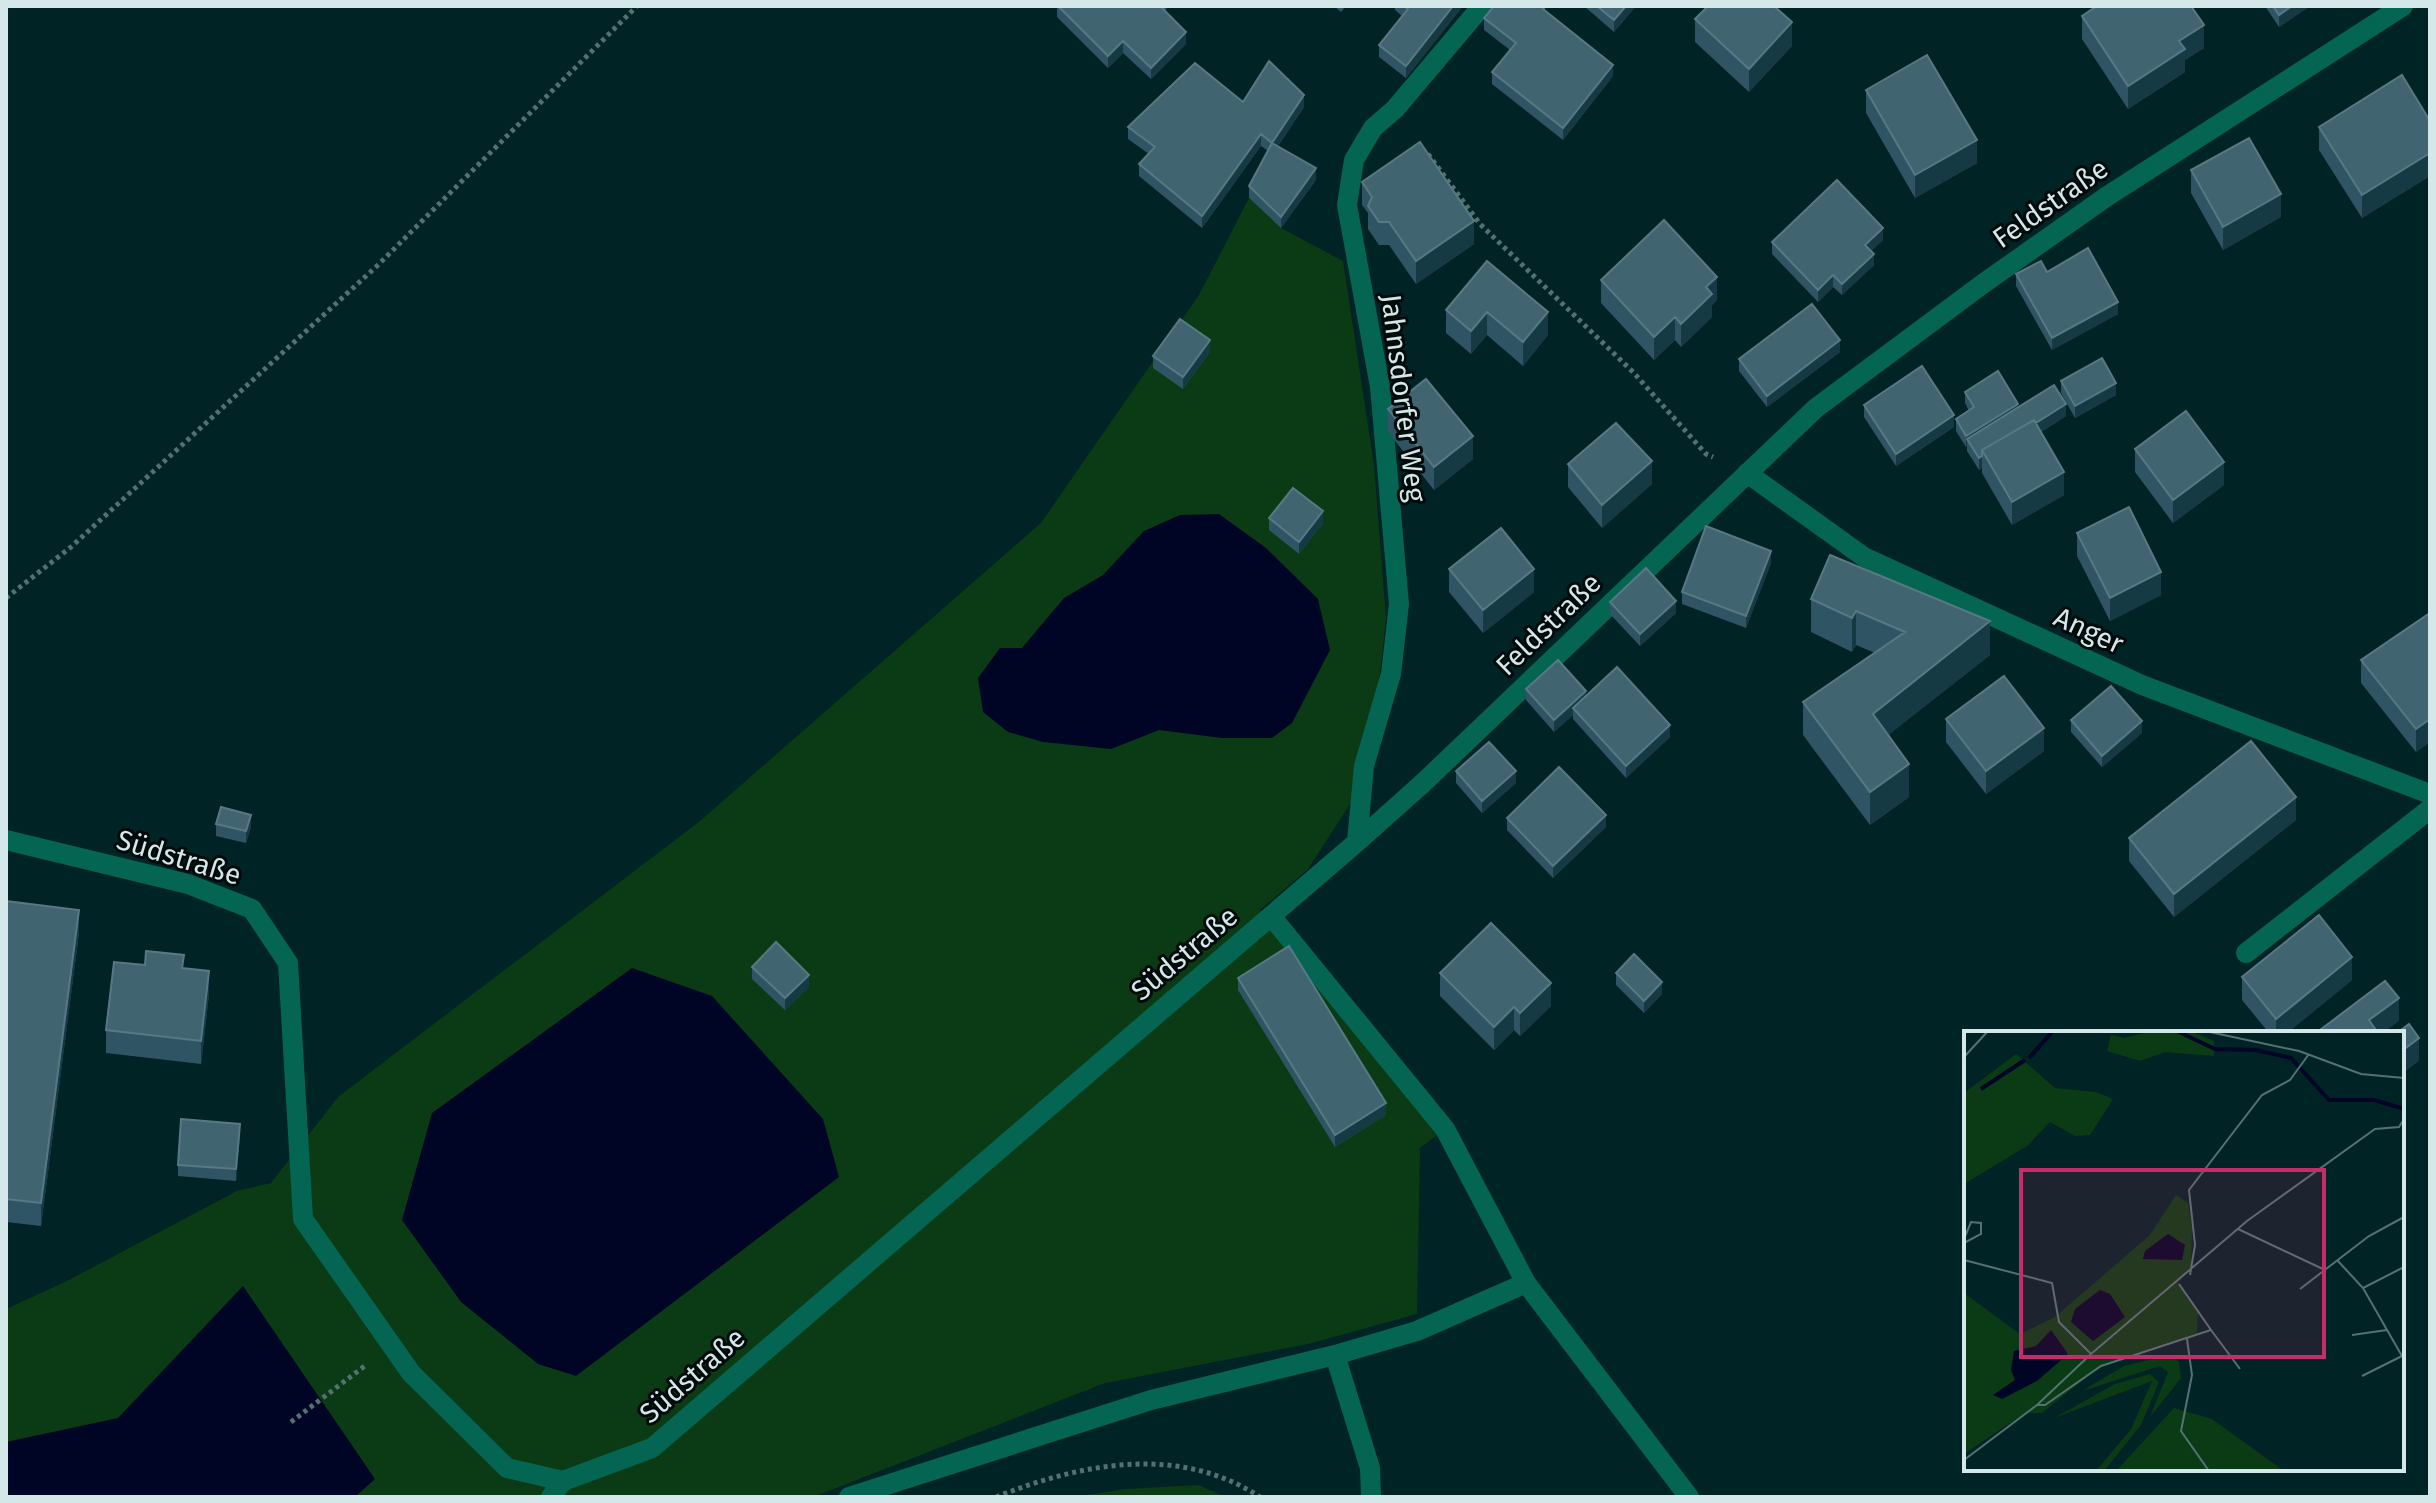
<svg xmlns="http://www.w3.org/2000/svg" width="2436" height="1503" viewBox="0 0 2436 1503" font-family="'Fira Sans',sans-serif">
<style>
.green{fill:#0a3b15}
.water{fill:#000526}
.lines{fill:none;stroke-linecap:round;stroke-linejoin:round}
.path{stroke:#547172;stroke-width:5;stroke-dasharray:4 4;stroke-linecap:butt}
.service{stroke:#046553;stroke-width:20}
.minor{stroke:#046553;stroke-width:20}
.wall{fill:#2f5463}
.shaded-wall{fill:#153a44}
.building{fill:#416471;stroke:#587984;stroke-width:2}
.labels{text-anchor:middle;stroke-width:6;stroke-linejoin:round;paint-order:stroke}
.street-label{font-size:28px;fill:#d5e8e9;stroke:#010a0b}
.inset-river{fill:none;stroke:#000526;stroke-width:4}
.inset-road{fill:none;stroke:#557273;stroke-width:2}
.view{fill:#c42d69;fill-opacity:0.15;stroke:#c42d69;stroke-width:4}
.inset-edge{fill:none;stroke:#d5e8e9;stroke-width:4}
</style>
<rect width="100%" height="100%" fill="#002325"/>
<path class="green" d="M1249,198L1281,228L1343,261L1374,465L1386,618L1369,775L1308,869L1260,910L1271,916L1445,1129L1420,1148L1417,1314L1308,1344L1105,1383L813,1497H6V1309L67,1281L237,1191L271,1183L338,1097L700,821L1041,523L1199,295Z
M1198,1485L1226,1497H1075L1125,1489Z"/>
<path class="water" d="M1219,514L1266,548L1318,599L1330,650L1292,723L1272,738H1222L1159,730L1111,749L1043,742L1008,732L983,712L978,678L1000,648H1022L1064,598L1103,575L1144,531L1180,515Z
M632,968L712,996L823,1119L839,1177L576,1376L538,1364L461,1302L402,1220L432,1113Z
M243,1286L375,1479L355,1497H6V1442L118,1418Z"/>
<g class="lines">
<path class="path" d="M1428,154L1480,224L1633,372L1706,454L1713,457
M6,598L71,547L378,265L637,6
M291,1422L366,1365
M996,1497C1082,1463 1179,1444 1260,1497"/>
<path class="service" d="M1526,1283L1689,1497
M1335,1355L1370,1468L1371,1497
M551,1497L563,1481
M849,1497L1151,1400L1335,1355L1417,1331L1526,1283L1445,1129L1271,916"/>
<path class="minor" d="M1747,473L1864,557L2142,685L2430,794
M6,840L188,884L252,909L288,963L303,1219L411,1373L507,1468L563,1481L652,1448L1357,842L1423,783L1816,408L1984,283L2106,197L2403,6
M1357,842L1364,766L1391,674L1399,604L1380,387L1347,205L1354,160L1373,128L1395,109L1482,6
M2246,953L2430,809"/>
</g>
<path class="wall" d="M1057,6H1168L1165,11L1186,44L1151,79L1123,53L1108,68L1057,17Z
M1334,6H1346L1341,12Z
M1395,6H1463L1406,78L1379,57V45L1402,16L1395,10Z
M1584,6H1636L1614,32Z
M2265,6H2310L2279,27Z
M1546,12L1613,76L1563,140L1492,84V72L1510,50L1484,30V18Z
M2082,16L2204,48L2185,60V72L2128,109L2082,39Z
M1695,19L1792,46L1749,92L1695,42Z
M1866,90L1977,163L1915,198L1866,113Z
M1243,102L1304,107L1278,146L1316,180L1281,228L1249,198V186L1268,151L1261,146L1202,228L1139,176V164L1149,154L1128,139V127Z
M2430,121V176L2362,218L2319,150V127Z
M2191,170L2281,217L2223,250L2191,193Z
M1362,182L1474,244L1416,284L1389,245H1379L1368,229V213L1362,205Z
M1883,240L1871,251L1874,265L1842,295L1833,287L1818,302L1772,254V242Z
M1487,261L1548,335L1523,366L1487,335L1471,354L1446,333V310Z
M2047,272L2118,314L2052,350L2016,286V274Z
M1601,280L1717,300L1712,305V317L1681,347L1675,340L1654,360L1601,303Z
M1210,352L1183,389L1153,368V356Z
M1840,352L1767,407L1739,371V359Z
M2061,381L2116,395L2075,418L2061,393Z
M1965,392L2018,407L2066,416L2041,432L2064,495L2012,525L1982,473V468L1979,470L1967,451V447H1966L1956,431V419L1969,411L1965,403Z
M1864,405L1954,427L1896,466L1864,417Z
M1388,409L1473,459L1434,490L1388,432Z
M2135,449L2224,485L2173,523L2135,472Z
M1568,464L1652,484L1602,528L1568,487Z
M1269,518L1323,523L1299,554L1269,530Z
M2077,533L2161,595L2110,621L2077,556Z
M1830,555L1990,655L1888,735L1909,797L1870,825L1803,735V702L1875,653L1856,645L1852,652L1811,632V599Z
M1771,563L1746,628L1682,604V592Z
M1449,569L1534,592L1483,633L1449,592Z
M1610,602L1676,613L1640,646L1610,614Z
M2430,613V742L2416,752L2361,683V660Z
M1526,689L1586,695L1670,737L1626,778L1573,719V715L1554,732L1526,700Z
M1946,719L2044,751L1986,794L1946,742Z
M2071,720L2142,733L2102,767L2071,732Z
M1456,771L1516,783L1482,813L1456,783Z
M1507,818L1606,827L1553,878L1507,830Z
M2296,820L2174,917L2129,861V838Z
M216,824L251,827L246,843L216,836Z
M6,901L79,933L41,1226L6,1222Z
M752,967L809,987L785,1010L752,979Z
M184,968L209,994L201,1064L106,1053V1030Z
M1440,973L1551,1006L1520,1036L1514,1030L1494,1050L1440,996Z
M1616,973L1662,994L1644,1013L1616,985Z
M2242,977L2352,980L2287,1033H2269L2242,1000Z
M1238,978L1386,1115L1335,1147L1238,990Z
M240,1136L236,1181L178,1176V1165Z"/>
<path class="shaded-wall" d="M1453,6H1463L1406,78V66Z
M1626,6H1636L1614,32V20Z
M2292,6H2310L2279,27V15Z
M1792,22V46L1749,92V69Z
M2204,25V48L2185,60V72L2128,109V86L2179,41Z
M1186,32V44L1151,79V68Z
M1123,41V53L1108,68V56Z
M1613,65V76L1563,140V128Z
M1304,95V107L1272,155V143Z
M1261,134V146L1202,228V216Z
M1977,140V163L1915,198V175Z
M2430,153V176L2362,218V195Z
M1316,168V180L1281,228V217Z
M2281,194V217L2223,250V227Z
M1474,221V244L1416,284V261Z
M1883,228V240L1865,257V245Z
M1874,254V265L1842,295V284Z
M1833,275V287L1818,302V290Z
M1717,277V300L1712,305V317L1681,347V324L1706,287Z
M2118,302V314L2052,350V338Z
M1487,312V335L1471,354V331Z
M1548,312V335L1523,366V342Z
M1675,317V340L1654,360V337Z
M1210,340V352L1183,389V377Z
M1840,340V352L1767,407V396Z
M2116,383V395L2075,418V406Z
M2018,404V416L1967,439V447H1966V436Z
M2066,404V416L1990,463L1985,454Z
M1954,415V427L1896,466V454Z
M1473,436V459L1434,490V467Z
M1982,456V468L1979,470V458Z
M1652,461V484L1602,528V505Z
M2224,462V485L2173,523V500Z
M2064,472V495L2012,525V502Z
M1323,511V523L1299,554V542Z
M1771,551V563L1746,628V616Z
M1534,569V592L1483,633V610Z
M2161,572V595L2110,621V598Z
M1676,601V613L1640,646V634Z
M1856,611V645L1852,652V618Z
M1990,621V655L1873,747V714Z
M1586,691V703L1573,708V715L1554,732V720Z
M2430,719V742L2416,752V729Z
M2142,721V733L2102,767V756Z
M1670,725V737L1626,778V766Z
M2044,728V751L1986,794V771Z
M1909,764V797L1870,825V792Z
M1516,771V783L1482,813V801Z
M2296,797V820L2174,917V894Z
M251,815V827L246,843V831Z
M1606,815V827L1553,878V866Z
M79,910V933L41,1226V1203Z
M2352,957V980L2287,1033H2276V1019Z
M209,971V994L201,1064V1041Z
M809,975V987L785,1010V998Z
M1662,982V994L1644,1013V1001Z
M1551,983V1006L1520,1036V1013Z
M2399,998V1021L2383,1033H2369V1020Z
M1514,1007V1030L1494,1050V1027Z
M2419,1038V1061L2402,1074V1051Z
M1386,1103V1115L1335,1147V1135Z
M240,1124V1136L236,1181V1169Z"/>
<path class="building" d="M1058,6H1160L1186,32L1151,68L1123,41L1108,56Z
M1404,6H1453L1406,66L1379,45L1408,9Z
M1494,6H1546L1543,9L1613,65L1563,128L1492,72L1516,43L1484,18Z
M1597,6H1626L1614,20Z
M1708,6H1774L1792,22L1749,69L1695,19Z
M2097,6H2191L2204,25L2179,41L2185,49L2128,86L2082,16Z
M2273,6H2292L2279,15Z
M1927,55L1977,140L1915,175L1866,90Z
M1269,61L1304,95L1272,143L1261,134L1202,216L1139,164L1155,147L1128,127L1195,63L1243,102Z
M2402,75L2430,121V153L2362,195L2319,127Z
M2249,138L2281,194L2223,227L2191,170Z
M1420,142L1474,221L1416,261L1389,222H1379L1368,206L1372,197L1362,182Z
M1272,143L1316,168L1281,217L1249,186Z
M1837,180L1883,228L1865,245L1874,254L1842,284L1833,275L1818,290L1772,242Z
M1664,220L1717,277L1706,287L1712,294L1681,324L1675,317L1654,337L1601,280Z
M2088,248L2118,302L2052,338L2016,274L2041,261L2047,272Z
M1487,261L1548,312L1523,342L1487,312L1471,331L1446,310Z
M1812,304L1840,340L1767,396L1739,359Z
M1180,319L1210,340L1183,377L1153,356Z
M2102,358L2116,383L2075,406L2061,381Z
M1922,366L1954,415L1896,454L1864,405Z
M1998,371L2018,404L1966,436L1956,419L1974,407L1965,392Z
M1426,379L1473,436L1434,467L1388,409Z
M2054,385L2066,404L2036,423L2034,420L1982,450V456L1979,458L1967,439Z
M2186,411L2224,462L2173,500L2135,449Z
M2034,420L2064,472L2012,502L1982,450Z
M1616,423L1652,461L1602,505L1568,464Z
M1293,488L1323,511L1299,542L1269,518Z
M2129,507L2161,572L2110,598L2077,533Z
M1706,526L1771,551L1746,616L1682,592Z
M1501,528L1534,569L1483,610L1449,569Z
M1830,555L1990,621L1873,714L1909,764L1870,792L1803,702L1905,632L1856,611L1852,618L1811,599Z
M1646,568L1676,601L1640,634L1610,602Z
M2430,613V719L2416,729L2361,660Z
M1558,660L1586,691L1554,720L1526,689Z
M1617,667L1670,725L1626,766L1573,708Z
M2004,676L2044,728L1986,771L1946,719Z
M2111,686L2142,721L2102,756L2071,720Z
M2251,741L2296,797L2174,894L2129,838Z
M1489,742L1516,771L1482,801L1456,771Z
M1559,767L1606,815L1553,866L1507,818Z
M221,807L251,815L246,831L216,824Z
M6,901L79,910L41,1203L6,1199Z
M2319,915L2352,957L2276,1019L2242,977Z
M1491,923L1551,983L1520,1013L1514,1007L1494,1027L1440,973Z
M776,942L809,975L785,998L752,967Z
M1289,946L1386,1103L1335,1135L1238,978Z
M146,951L184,955L182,968L209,971L201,1041L106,1030L114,962L145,965Z
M1634,954L1662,982L1644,1001L1616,973Z
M2385,981L2399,998L2369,1020L2378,1033H2316Z
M2409,1024L2419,1038L2402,1051V1033H2397Z
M181,1119L240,1124L236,1169L178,1165Z"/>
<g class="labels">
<g class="street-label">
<text transform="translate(2050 203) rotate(-35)" y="10">Feldstraße</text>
<text transform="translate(1404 398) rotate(83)" y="10">Jahnsdorfer Weg</text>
<text transform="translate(1548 624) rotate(-44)" y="10">Feldstraße</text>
<text transform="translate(2089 630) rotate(25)" y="10">Anger</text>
<text transform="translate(179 857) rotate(17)" y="10">Südstraße</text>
<text transform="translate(1184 953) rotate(-40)" y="10">Südstraße</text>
<text transform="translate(692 1375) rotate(-41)" y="10">Südstraße</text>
</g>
</g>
<g transform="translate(1964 1031)">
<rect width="440" height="440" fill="#002325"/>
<path d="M188,0H226L250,10V25L201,21L176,30L143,20L147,4L160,7ZM52,23L91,57L132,61L149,68L126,104L111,105L86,91L63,115L0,153V62ZM212,164L224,172L228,197L227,235L214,252L234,282L233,303L139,333L78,382H61L0,423V262L56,303L91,286L186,204ZM206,324L215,331L217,347L186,386L204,341L196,335L118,360L160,335ZM186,343L195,351L177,394L140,440H132L167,398L188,350L90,387L151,353ZM210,377L248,388L320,440H152Z" fill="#0a3b15"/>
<path d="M204,203L221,214L218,229L179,228L181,220ZM136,259L146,263L161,286L129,310L107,291L111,278ZM87,299L104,323L73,350L38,368L29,364L51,349L47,339L50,320L72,315Z" fill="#000526"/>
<path class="inset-river" d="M213,0L251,18L292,19L327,27L365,69H410L440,78M65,27L89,0M17,58L61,29"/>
<path class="inset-road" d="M241,0L335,20L397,43L440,47M0,26L24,0M274,198L361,239M0,208L7,191L17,192V203L0,212M0,229L88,252L95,291L127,323L283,190L411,98L435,96L440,88M373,229L399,257L438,325M226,244L231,214L225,159L298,64L326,49L345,23M399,257L440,236M336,258L405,205L440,186M247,299L276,338M388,304L423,299M223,308L228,344L217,400L245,440M398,345L440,324M73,374H81L137,335L247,299L215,253M0,429L73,374L127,323"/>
<path class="view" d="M57,139H360V326H57Z"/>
<rect width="440" height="440" class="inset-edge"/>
</g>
<rect width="2436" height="1503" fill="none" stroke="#d5e8e9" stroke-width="16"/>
</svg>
